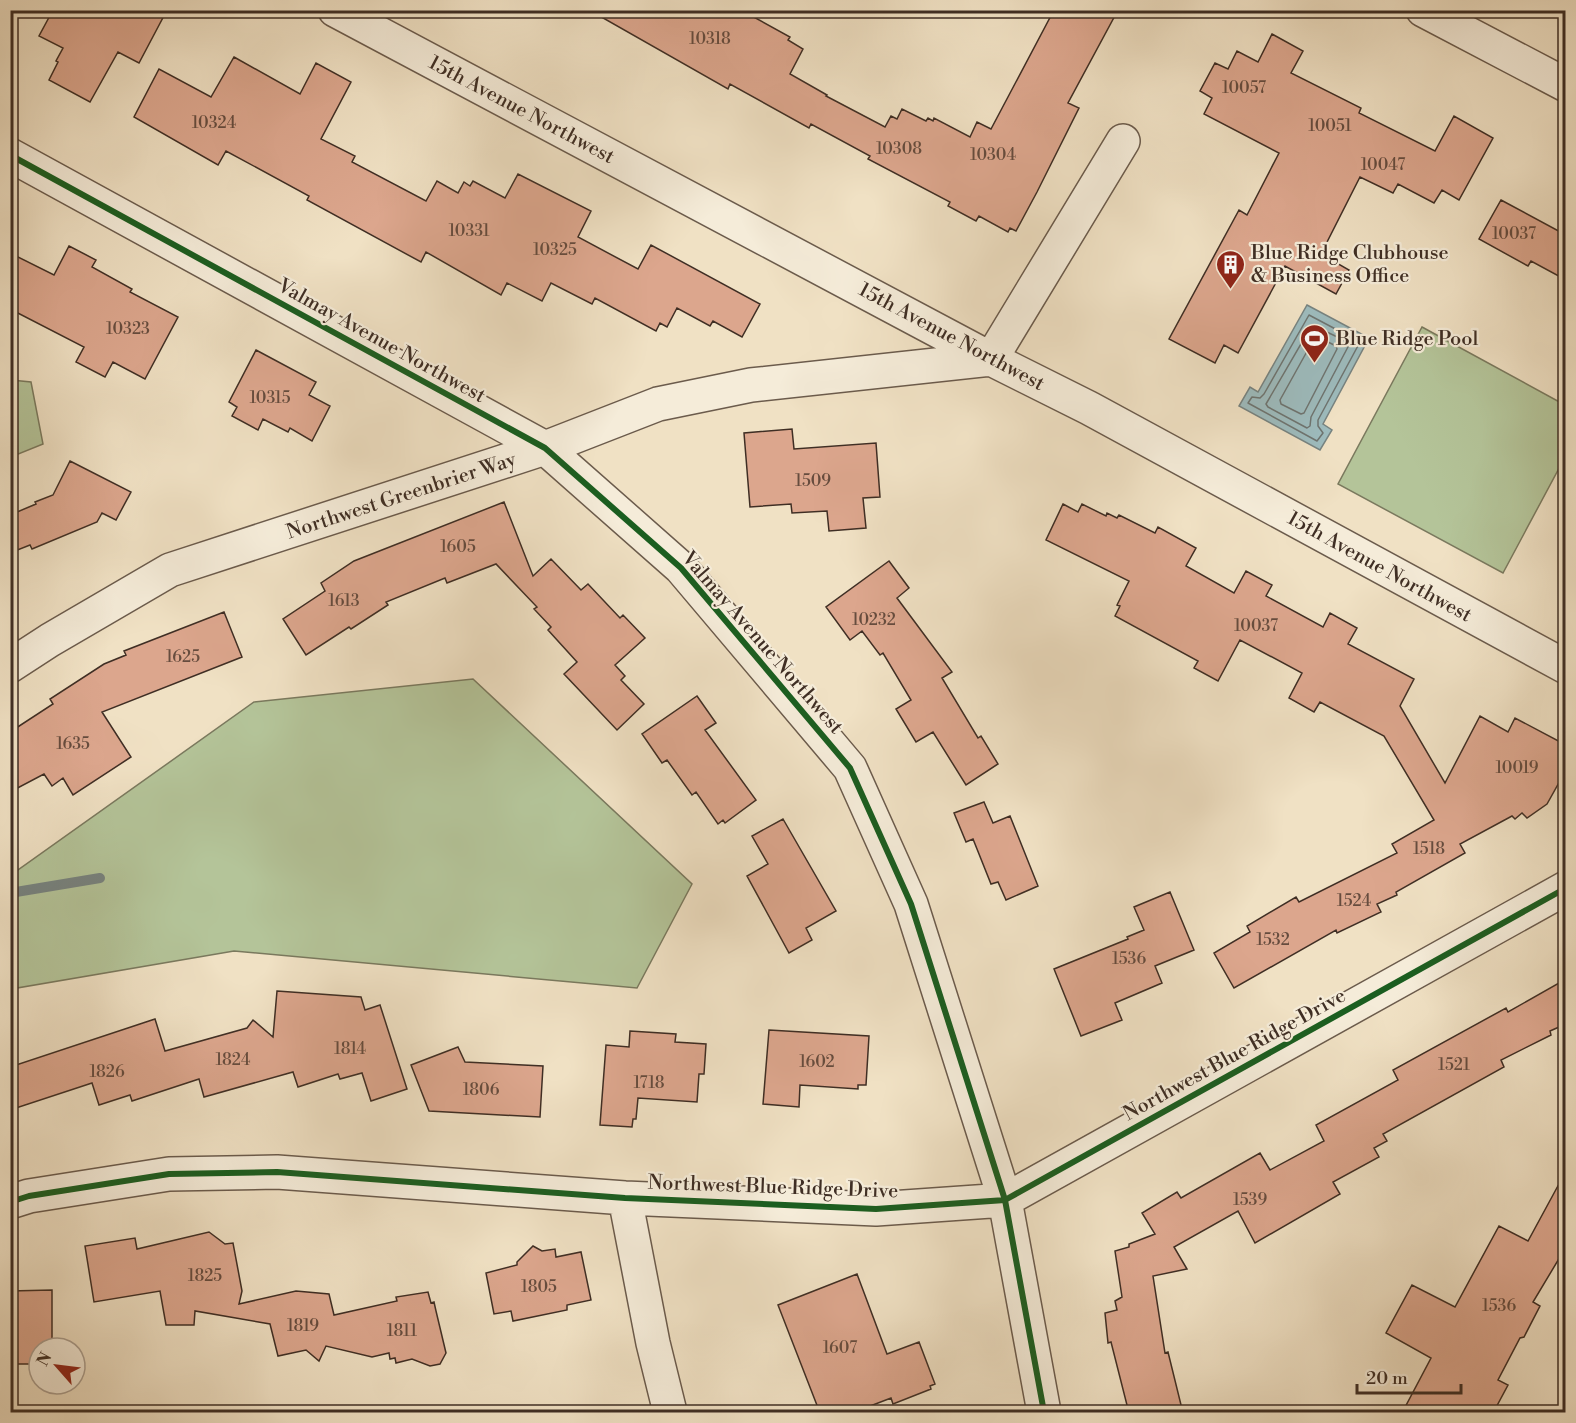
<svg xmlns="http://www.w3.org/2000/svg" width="1576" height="1423" viewBox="0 0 1576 1423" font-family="'Libre Bodoni',serif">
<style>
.green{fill:#b4c499;stroke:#7a795e;stroke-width:1.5}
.water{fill:#9dbbbd;stroke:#778380;stroke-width:1.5}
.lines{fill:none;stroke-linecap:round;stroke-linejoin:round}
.shore{stroke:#6e7470;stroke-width:1.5}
.stream{stroke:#778380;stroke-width:10}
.building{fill:#dca68d;stroke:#3f2e24;stroke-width:1.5}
.minor-casing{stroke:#6b5b4c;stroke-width:36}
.minor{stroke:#f5ecd9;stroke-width:33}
.cycleway-casing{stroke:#f5ecd9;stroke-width:10}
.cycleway{stroke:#1b5e20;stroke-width:6}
.labels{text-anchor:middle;stroke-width:4.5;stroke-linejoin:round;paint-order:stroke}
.number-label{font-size:16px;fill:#664c3e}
.street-label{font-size:20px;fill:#3f2e24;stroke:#f5ecd9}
.poi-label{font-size:20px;fill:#3f2e24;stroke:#f5ecd9;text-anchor:start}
</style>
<rect width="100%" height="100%" fill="#f0e1c4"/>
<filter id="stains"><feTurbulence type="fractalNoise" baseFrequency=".00333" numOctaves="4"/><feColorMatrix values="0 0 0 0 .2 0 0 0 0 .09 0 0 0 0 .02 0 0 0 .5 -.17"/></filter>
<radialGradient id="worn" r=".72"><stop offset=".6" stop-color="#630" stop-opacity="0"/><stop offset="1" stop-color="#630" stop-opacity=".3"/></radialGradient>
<path class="green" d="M1422,327L1565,405V457L1503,573L1338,484Z
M11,380L31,382L43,444L11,457Z
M473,679L692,884L637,988L234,951L11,989V875L254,702Z"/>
<path class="water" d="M1307,305L1369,338L1323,424L1332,430L1320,450L1239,406L1250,387L1258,392Z"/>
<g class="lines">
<path class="shore" d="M1309,315L1360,342L1318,420V426L1323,433L1317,441L1248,403L1252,397L1260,398L1264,394Z
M1312,325L1348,342L1349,345L1311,417L1310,426L1307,428L1268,407L1266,404Z
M1315,337H1318L1336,346L1337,349L1304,413L1301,414L1281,404L1280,400Z"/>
<path class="stream" d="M10,893L100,878"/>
</g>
<path class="building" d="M53,10H167L139,63L118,52L90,102L49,80L58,62L56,61L63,48L39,36Z
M589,10H741L790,37L788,40L803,49L790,74L827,95L826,96L885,127L891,116L897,119L902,109L926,121L928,118L933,121L934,118L970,137L977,122L991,129L1054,10H1118L1068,103L1079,108L1037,192L1016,231L1010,228L1008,232L979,216L976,221L948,206L950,202L868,159L870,156L811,124L809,128L730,84L728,89Z
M1272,34L1303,51L1291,73L1361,108L1359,113L1435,151L1454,116L1493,138L1459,200L1442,190L1434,203L1398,184L1393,193L1360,177L1321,254L1349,270L1336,294L1285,266L1238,353L1224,345L1215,363L1169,339L1239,210L1247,215L1279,153L1204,114L1212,98L1200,91L1215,63L1228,69L1237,51L1258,62Z
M234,57L300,94L316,63L351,82L321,139L355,156L352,162L426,201L437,181L458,193L464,182L470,186L473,181L505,198L518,174L591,211L578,237L638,269L651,245L760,304L742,337L713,321L710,326L677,308L667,327L660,323L656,331L595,298L592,304L551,283L542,301L507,283L501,295L426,252L421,262L307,200L309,196L226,151L218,165L134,117L159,69L211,97Z
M1501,200L1566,235V280L1531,261L1528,266L1479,239Z
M69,246L96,260L92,267L132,289L130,292L178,317L145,379L113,362L105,377L76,362L84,347L10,309V253L54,275Z
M256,350L316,382L309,395L330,406L312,441L290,428L288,432L263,419L258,430L232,416L237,407L229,402Z
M792,429L794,449L876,443L880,497L863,498L866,528L829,531L827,511L792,513L791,504L750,507L744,433Z
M70,461L131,492L116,520L102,513L97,522L32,549L30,545L10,553V515L36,504L35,502L53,495Z
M504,502L533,576L551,559L581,590L588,584L620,618L623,615L645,638L615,665L625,676L621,680L644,704L617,730L564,674L577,662L548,630L551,627L534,609L537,607L496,564L447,583L445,578L386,602L388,605L351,629L349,627L306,655L283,619L325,591L321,583L354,561Z
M1063,504L1078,512L1082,504L1106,516L1107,513L1117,518L1119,515L1155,533L1158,527L1196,548L1186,566L1234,593L1246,571L1272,585L1266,596L1323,627L1330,613L1357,628L1348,644L1414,679L1400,706L1445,783L1480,716L1508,732L1515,718L1566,745V770L1547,804L1527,818L1522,813L1515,819L1512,816L1460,844L1465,853L1396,892L1397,895L1377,904L1381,912L1337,933L1336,930L1234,988L1214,953L1250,932L1247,926L1296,897L1299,902L1397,853L1392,844L1434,820L1384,736L1320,702L1314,712L1289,698L1302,673L1240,640L1218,681L1194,668L1198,661L1115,616L1120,606L1117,605L1129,581L1046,540Z
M889,561L909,588L897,598L952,672L942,678L978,738L981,736L998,764L966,785L933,732L916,742L896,709L911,700L883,653L880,655L862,631L850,640L826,607Z
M224,612L242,657L102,712L131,757L73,795L63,778L52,786L44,774L10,792V732L53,704L50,699L104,664L126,655L124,651Z
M697,696L716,723L705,730L756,800L725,823L723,820L718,824L696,792L692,795L667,760L662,763L642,734Z
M984,802L993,823L1010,816L1038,886L1006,900L998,882L991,884L973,839L966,842L954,813Z
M783,819L836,911L806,928L812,940L789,953L747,876L768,864L752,836Z
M1170,892L1194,950L1155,966L1162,983L1115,1003L1122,1020L1081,1036L1054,969L1128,939L1127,937L1144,930L1134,907Z
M1566,979V1024L1550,1031L1551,1035L1501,1060L1504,1067L1383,1134L1387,1141L1374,1148L1379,1157L1333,1182L1340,1194L1255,1243L1238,1211L1174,1247L1187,1269L1153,1276L1165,1353L1168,1352L1183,1413H1129L1111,1342L1108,1343L1105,1313L1117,1310L1115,1301L1122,1297L1115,1251L1129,1247V1244L1155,1234L1142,1213L1177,1192L1181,1198L1260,1153L1270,1170L1324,1141L1316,1125L1398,1080L1393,1070L1506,1008L1508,1012Z
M277,991L361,997L365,1010L380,1005L407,1089L371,1101L362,1073L340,1079L338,1074L298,1087L293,1072L204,1097L199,1079L132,1101L130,1095L99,1105L92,1083L10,1110V1067L155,1019L165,1051L247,1028L253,1020L273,1037Z
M769,1030L869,1036L866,1085H858V1089L800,1085L799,1107L763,1104Z
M630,1031L676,1034L675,1042L706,1044L704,1074H699L697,1102L638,1098L636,1119H633L632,1127L600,1125L606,1045L629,1047Z
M458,1047L465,1062L543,1066L540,1117L429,1111L411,1065Z
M1566,1171V1247L1533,1302L1540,1306L1524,1337L1520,1338L1498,1380L1508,1385L1493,1413H1402L1431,1358L1386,1333L1412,1285L1455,1307L1499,1226L1528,1241Z
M209,1232L225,1244L233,1243L242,1291L239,1304L296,1291L329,1294L334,1315L397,1301L396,1297L428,1292L431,1303L434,1302L436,1311L446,1353L440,1364L430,1366L412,1359L396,1363L395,1358L390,1359L389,1353L372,1357L326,1346L319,1361L306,1350L278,1356L270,1324L195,1311L194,1325H166L160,1291L94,1302L85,1246L135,1238L137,1249Z
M533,1246L542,1251L555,1249L556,1257L581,1252L591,1300L567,1305V1310L513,1321L511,1311L494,1314L486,1273L517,1265V1262Z
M857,1274L887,1354L919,1342L935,1384L930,1386L931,1389L893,1404L891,1398L852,1413H820L778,1305Z
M52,1290V1348H39V1364H13V1360H10V1291Z"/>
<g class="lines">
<defs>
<path id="minor" d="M335,10L991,359L1089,408L1566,667
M1423,10L1566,85
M10,155L545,448L681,568L850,768L911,904L1005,1200L1044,1412
M10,666L50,640L170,570L545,448L658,404L751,385L991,359L1123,141
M625,1198L653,1343L670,1412
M10,1202L29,1196L169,1174L277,1172L625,1198L876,1209L1005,1200L1566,888"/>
</defs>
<use href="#minor" class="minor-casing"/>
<use href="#minor" class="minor"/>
<defs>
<path id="cycleway" d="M10,155L545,448L681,568L850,768L911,904L1005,1200L1044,1412
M10,1202L29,1196L169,1174L277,1172L625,1198L876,1209L1005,1200L1566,888"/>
</defs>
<use href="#cycleway" class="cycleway-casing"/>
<use href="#cycleway" class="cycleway"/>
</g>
<defs>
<symbol id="building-pin" viewBox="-11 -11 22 30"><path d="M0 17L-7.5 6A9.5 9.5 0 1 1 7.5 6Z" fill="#8f2418" stroke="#f5ecd9"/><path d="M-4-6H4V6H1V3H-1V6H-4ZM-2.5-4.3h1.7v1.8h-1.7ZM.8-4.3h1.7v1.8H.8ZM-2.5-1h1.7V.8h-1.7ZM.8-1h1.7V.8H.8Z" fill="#fff"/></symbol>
<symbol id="stadium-pin" viewBox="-11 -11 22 30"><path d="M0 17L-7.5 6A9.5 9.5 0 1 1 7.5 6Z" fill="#8f2418" stroke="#f5ecd9"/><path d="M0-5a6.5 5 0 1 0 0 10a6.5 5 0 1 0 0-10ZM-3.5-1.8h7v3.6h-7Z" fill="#fff"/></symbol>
</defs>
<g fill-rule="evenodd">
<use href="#building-pin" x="1214" y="248" width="33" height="45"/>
<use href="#stadium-pin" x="1298" y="322" width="33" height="45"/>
</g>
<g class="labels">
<g class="number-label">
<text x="710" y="44">10318</text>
<text x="1244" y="93">10057</text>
<text x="214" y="128">10324</text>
<text x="1330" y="131">10051</text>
<text x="899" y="154">10308</text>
<text x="993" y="160">10304</text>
<text x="1383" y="170">10047</text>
<text x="469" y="236">10331</text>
<text x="1514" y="239">10037</text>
<text x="555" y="255">10325</text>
<text x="128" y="334">10323</text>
<text x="270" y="403">10315</text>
<text x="813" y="486">1509</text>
<text x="458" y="552">1605</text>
<text x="344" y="606">1613</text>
<text x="874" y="625">10232</text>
<text x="1256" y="631">10037</text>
<text x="183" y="662">1625</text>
<text x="73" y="749">1635</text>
<text x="1517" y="773">10019</text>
<text x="1429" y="854">1518</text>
<text x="1354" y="906">1524</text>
<text x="1273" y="945">1532</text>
<text x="1129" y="964">1536</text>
<text x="350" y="1054">1814</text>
<text x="233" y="1065">1824</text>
<text x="817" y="1067">1602</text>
<text x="1454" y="1070">1521</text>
<text x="107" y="1077">1826</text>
<text x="649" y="1088">1718</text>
<text x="481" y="1095">1806</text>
<text x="1250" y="1205">1539</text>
<text x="205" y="1281">1825</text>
<text x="539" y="1292">1805</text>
<text x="1499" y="1311">1536</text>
<text x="303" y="1331">1819</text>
<text x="402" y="1336">1811</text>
<text x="840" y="1353">1607</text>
</g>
<g class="street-label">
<text transform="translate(522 109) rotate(28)" y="7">15th Avenue Northwest</text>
<text transform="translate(952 336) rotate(28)" y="7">15th Avenue Northwest</text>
<text transform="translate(382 340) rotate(29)" y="7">Valmay Avenue Northwest</text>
<text transform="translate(401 495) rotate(-18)" y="7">Northwest Greenbrier Way</text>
<text transform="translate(1380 566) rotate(29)" y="7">15th Avenue Northwest</text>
<text transform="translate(763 642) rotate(49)" y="7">Valmay Avenue Northwest</text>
<text transform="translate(1234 1054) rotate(-29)" y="7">Northwest Blue Ridge Drive</text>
<text transform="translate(773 1186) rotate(2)" y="7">Northwest Blue Ridge Drive</text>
</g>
<g class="poi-label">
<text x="1251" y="259">Blue Ridge Clubhouse<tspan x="1251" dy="23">&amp; Business Office</tspan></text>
<text x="1336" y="345">Blue Ridge Pool</text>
</g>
</g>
<rect width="1576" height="1423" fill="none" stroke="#f0e1c4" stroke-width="36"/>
<rect x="12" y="12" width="1552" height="1399" fill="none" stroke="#3f2e24" stroke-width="3"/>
<rect x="18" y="18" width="1540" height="1387" fill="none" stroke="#3f2e24" stroke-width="1.5"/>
<g transform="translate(57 1366) rotate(298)"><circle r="28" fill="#f5ecd9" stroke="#aca091" stroke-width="1.5"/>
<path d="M0-4.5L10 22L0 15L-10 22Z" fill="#8f2418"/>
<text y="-9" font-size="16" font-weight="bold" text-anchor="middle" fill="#3f2e24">N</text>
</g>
<path d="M1357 1384v9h104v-9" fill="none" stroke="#3f2e24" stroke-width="3"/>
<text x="1366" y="1384" font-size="18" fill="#3f2e24" stroke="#f5ecd9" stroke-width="4.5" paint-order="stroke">20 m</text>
<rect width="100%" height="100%" filter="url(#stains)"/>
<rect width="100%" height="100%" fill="url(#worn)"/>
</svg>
